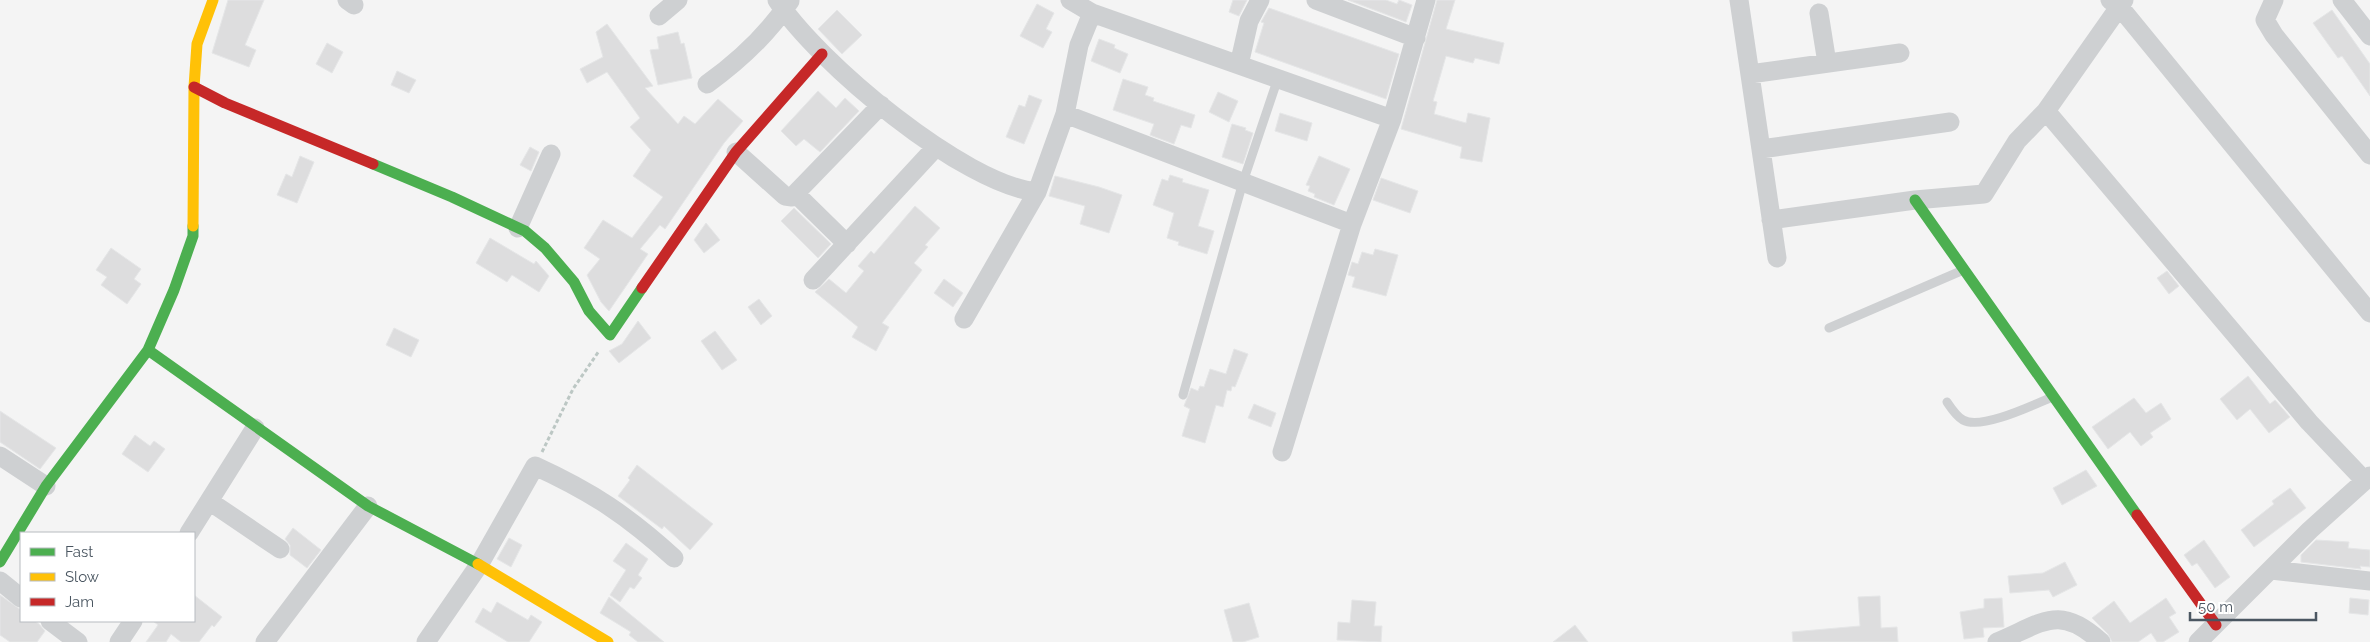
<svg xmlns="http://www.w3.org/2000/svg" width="2370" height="642" font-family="Raleway,sans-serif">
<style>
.building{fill:#ddddde;stroke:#e5e6e7}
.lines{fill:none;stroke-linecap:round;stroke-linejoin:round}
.path{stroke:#bcc7c4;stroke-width:3;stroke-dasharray:4 2.5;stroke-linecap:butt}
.lane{stroke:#ced0d2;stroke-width:9}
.street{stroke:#ced0d2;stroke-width:19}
.fast{stroke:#4caf50;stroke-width:11}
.slow{stroke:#ffc107;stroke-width:11}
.jam{stroke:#c62828;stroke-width:11}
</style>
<rect width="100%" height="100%" fill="#f4f4f4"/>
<path class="building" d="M228,0H264L245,45L256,50L249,67L212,53Z
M1233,0H1247L1239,16L1229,12Z
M1348,0H1386L1397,4L1399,0L1412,5L1406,22Z
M1437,0H1455L1446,29L1504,43L1499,64L1475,58L1473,63L1446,56L1433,101L1437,102L1434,114L1466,123L1468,113L1490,118L1482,162L1460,158L1462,147L1401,129Z
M1037,4L1054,13L1046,29L1052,32L1043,48L1020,36Z
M1269,8L1399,54L1386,99L1255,52L1264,23L1261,22Z
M837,10L862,35L842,54L818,29Z
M2332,10L2370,64V96L2342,56L2338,58L2313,23Z
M607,24L653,86L645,88L678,124L684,116L695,124L718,99L743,121L724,143L665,229L660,225L640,249L648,254L609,311L601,302L587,275L600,259L584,248L603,220L632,238L663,197L633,176L651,150L630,127L640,118L607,72L587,83L580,69L603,57L596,32Z
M678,32L681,44L684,43L692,78L658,85L650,50L659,49L657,37Z
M1099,39L1115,45L1114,48L1128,54L1120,73L1091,61Z
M327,43L343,52L332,73L316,64Z
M397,71L416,80L409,93L391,85Z
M1123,79L1148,87L1145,95L1154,98L1153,101L1195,115L1191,128L1181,125L1174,144L1150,135L1154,124L1113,110Z
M818,91L836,108L845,98L859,111L820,152L804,139L796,146L781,131Z
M1218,92L1238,101L1229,122L1209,112Z
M1029,95L1042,100L1024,144L1006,137L1019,105L1025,107Z
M1280,113L1312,123L1307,141L1275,131Z
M1232,124L1246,128L1245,130L1253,133L1243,164L1222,157Z
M530,147L539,152L531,171L520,165Z
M300,156L314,162L297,203L277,195L286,174L292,177Z
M1319,156L1350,169L1334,205L1314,197L1315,194L1308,191L1310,186L1306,185Z
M1170,175L1183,179L1182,182L1209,190L1198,226L1214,231L1207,254L1178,245L1179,242L1167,238L1174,213L1153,205L1162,179L1168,181Z
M1055,176L1099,187L1122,195L1109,233L1080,224L1085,206L1049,196Z
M1381,178L1418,191L1410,213L1373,200Z
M915,206L940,228L925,245L928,247L914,263L922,270L882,323L889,327L876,351L852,337L858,327L815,292L829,279L846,293L864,271L858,266L871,251L874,254Z
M794,208L831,244L818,258L781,221Z
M706,223L720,240L704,253L694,240Z
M490,238L534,264L536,261L549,276L539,292L512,275L507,282L476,263Z
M111,248L141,269L134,279L141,284L127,304L101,285L107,277L96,270Z
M1375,249L1398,255L1386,296L1352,287L1355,277L1348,275L1352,262L1358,264L1362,252L1373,255Z
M2167,271L2179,286L2169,294L2157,278Z
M944,279L963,293L953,307L934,293Z
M759,299L772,316L761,325L748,307Z
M638,321L651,338L619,363L609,351L622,344Z
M394,328L419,340L411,357L386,345Z
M715,331L737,360L722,370L701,341Z
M1234,349L1248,354L1235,387L1232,386L1231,391L1227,390L1223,407L1216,405L1205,443L1182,436L1190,409L1184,406L1191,388L1198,391L1200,386L1204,387L1210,369L1226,374Z
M2248,376L2270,404L2275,400L2290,417L2269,433L2250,409L2237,420L2220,399Z
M2134,398L2146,413L2161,403L2171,419L2150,433L2153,437L2141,446L2130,432L2108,449L2092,427Z
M1254,404L1276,413L1271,427L1248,418Z
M0,411L56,448L40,469L0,442Z
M135,435L150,446L154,441L165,449L148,472L122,454Z
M637,465L713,524L690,550L664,526L662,529L618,496L630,480L628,478Z
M2086,470L2097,486L2062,505L2053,488Z
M2290,488L2306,508L2254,547L2241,530L2274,504L2272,501Z
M293,528L321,550L307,568L290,555V545L285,539Z
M509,538L522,545L511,567L497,559Z
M2204,540L2230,577L2215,588L2197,563L2192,566L2184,555Z
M2316,540L2349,542L2348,548L2370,550V567L2360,566L2361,569L2301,562V555Z
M626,543L648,559L638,575L642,578L634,589L630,587L620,602L610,595L626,570L613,561Z
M2065,562L2077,585L2053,597L2049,590L2010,593L2008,576L2043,573Z
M0,595L21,610V621H35L39,624L45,631L37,642H10L0,635Z
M194,595L222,617L214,627L212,625L199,642H181L171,634L166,642H146L158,625L153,621H194Z
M1880,596L1881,628L1897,627L1898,642H1793L1792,632L1860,626L1858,597Z
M609,597L664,642H638L629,635L631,632L600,613Z
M2002,598L2004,627L1983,628L1984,637L1964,639L1960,612L1984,608V599Z
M2166,598L2176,613L2169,617L2179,632L2163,642H2157L2151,633L2138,642H2112L2108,634L2092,618L2114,601L2130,623Z
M2350,598L2369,600L2368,615L2349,613Z
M1352,600L1376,602L1374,626H1382L1381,642L1337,640L1338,622L1350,623Z
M497,602L528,620L531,615L542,622L529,642H508L475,622L483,608L491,613Z
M1249,603L1259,637L1243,642H1233L1224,610Z
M1575,625L1588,642H1553Z"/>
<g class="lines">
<path class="path" d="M542,452L573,389L599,351"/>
<path class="lane" d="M1829,328L1961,271
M1183,395L1243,182L1278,78
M1947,402C1951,408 1956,416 1963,420C1981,430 2031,406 2050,398"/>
<path class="street" d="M347,0L354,5
M777,0C817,62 964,185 1037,192
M1070,0L1092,13L1392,119
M1316,0L1416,38
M1739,0L1777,258
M2110,0L2119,6L2370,313
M2274,0L2265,20L2274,35L2370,155
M2342,0L2370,36
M1819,13L1827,63
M659,16L678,0
M1239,65L1249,21L1260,0
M1750,74L1900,53
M707,84C739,61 768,34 790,1
M2046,111L2309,422L2365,481
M1065,114L1352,224
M1761,149L1950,122
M736,152L785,196L792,197L881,105
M796,194L847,244
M1771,220L1915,200L1984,194L2017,141L2046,111L2124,0
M518,228L551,154
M813,280L936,147
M964,319L1037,192L1065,114L1079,45L1092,13
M1282,452L1352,224L1392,119L1426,0
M0,456L46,486
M209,501L280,549
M189,533L255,428
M2271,570L2370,581
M0,581L21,598
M50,621L78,642
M119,642L133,621
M265,642L368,506
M426,642L479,565L535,466C592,492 628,516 674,558
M1997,642C2043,623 2059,603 2101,642
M2198,642L2310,530L2370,476"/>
<path class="fast" d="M373,164L452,197L525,231L545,248L574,282L589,311L610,335L642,288
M1915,200L2137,515
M148,350L368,506L478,564
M0,562L46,486L148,350L174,290L193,236V226"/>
<path class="slow" d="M193,226L194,87L197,44L213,0
M478,564L608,642"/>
<path class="jam" d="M194,87L225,103L373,164
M642,288L736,152L822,54
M2137,515L2216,625"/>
</g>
<rect x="20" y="532" width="175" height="90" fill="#ffffff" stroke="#b7bbc0"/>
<rect x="30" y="548" width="25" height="8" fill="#4caf50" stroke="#b7bbc0"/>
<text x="65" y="557" font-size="15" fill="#4a5661">Fast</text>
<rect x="30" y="573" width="25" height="8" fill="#ffc107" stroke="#b7bbc0"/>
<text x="65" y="582" font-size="15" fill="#4a5661">Slow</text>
<rect x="30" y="598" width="25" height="8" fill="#c62828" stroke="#b7bbc0"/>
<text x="65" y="607" font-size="15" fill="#4a5661">Jam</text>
<path d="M2190 612v8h126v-8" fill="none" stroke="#4a5661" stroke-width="2.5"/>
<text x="2198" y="612" font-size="15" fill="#4a5661" stroke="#ffffff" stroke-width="4" paint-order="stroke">50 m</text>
</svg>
